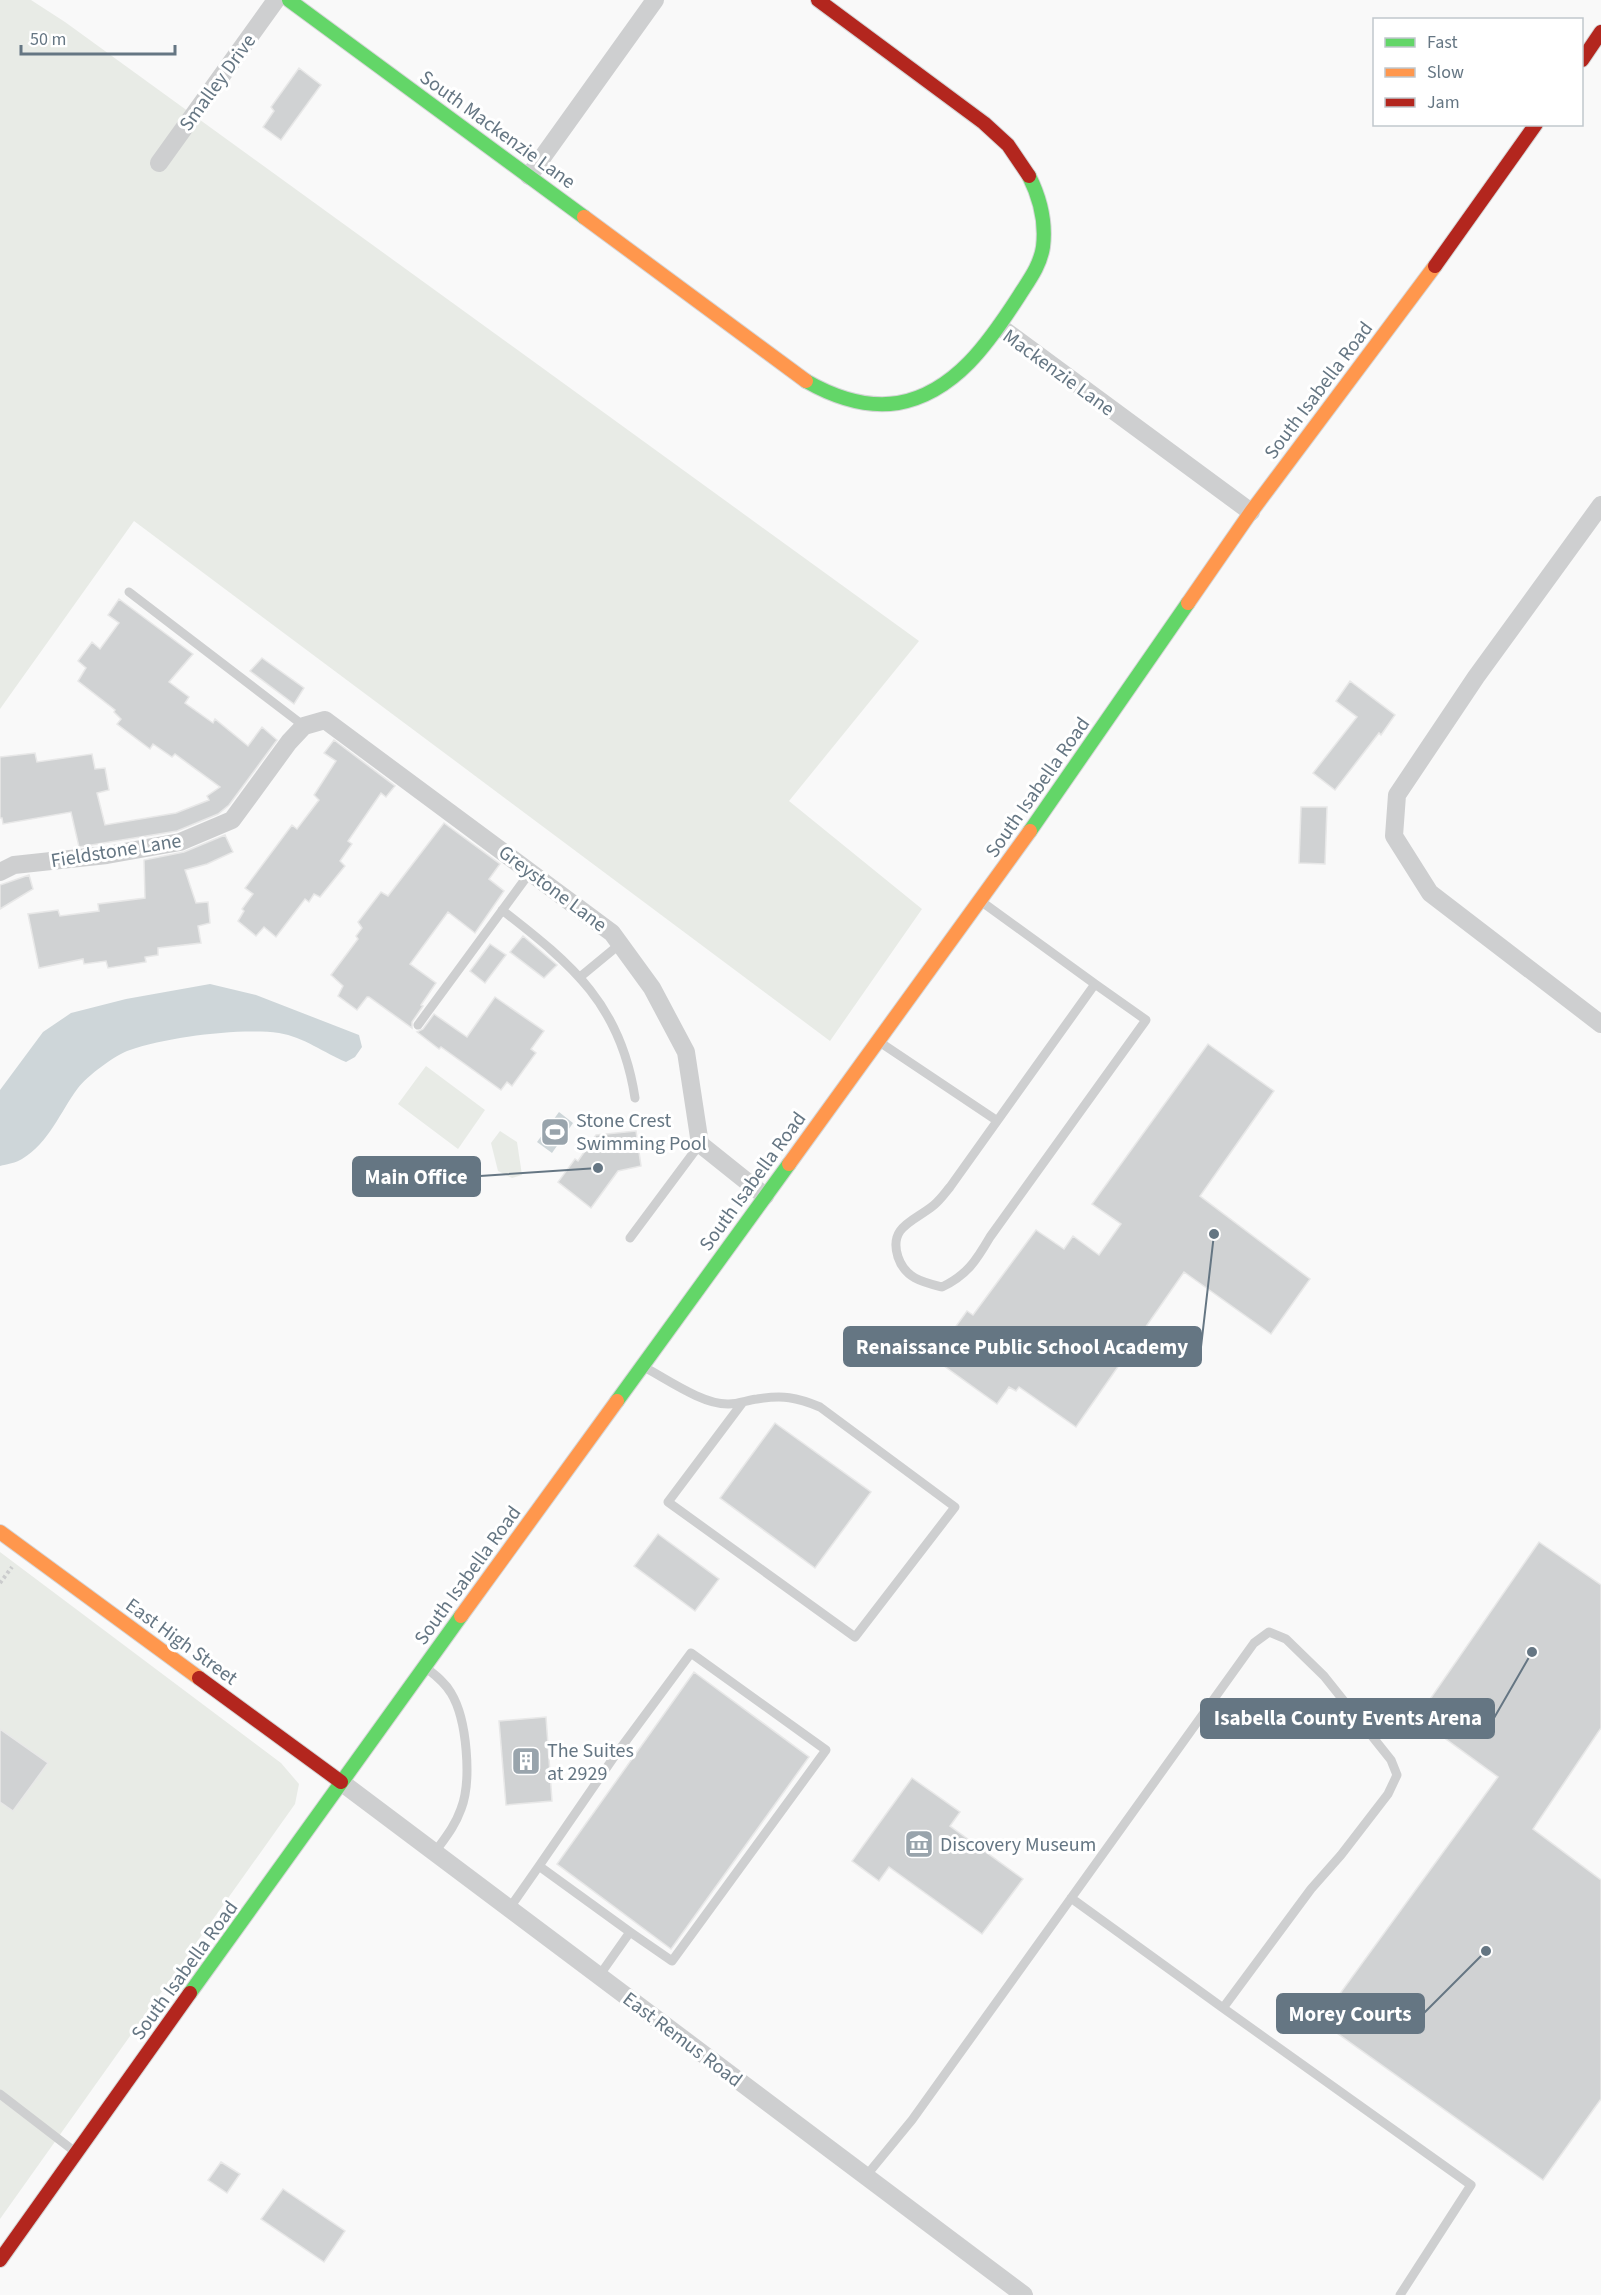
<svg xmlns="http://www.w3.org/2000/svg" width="1601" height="2295" font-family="'Source Sans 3',sans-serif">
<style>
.green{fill:#e8ebe6}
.water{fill:#ced6d9}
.building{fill:#d0d2d3;stroke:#e8e8e8;stroke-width:1.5}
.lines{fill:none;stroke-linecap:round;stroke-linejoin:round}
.fast-casing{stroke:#d5d6d7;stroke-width:16}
.slow-casing{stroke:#d5d6d7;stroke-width:16}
.jam-casing{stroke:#d5d6d7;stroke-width:16}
.path{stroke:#cbcccd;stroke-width:4;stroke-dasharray:3 3;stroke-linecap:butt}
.lane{stroke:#cecfd0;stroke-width:9}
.street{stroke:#cecfd0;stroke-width:18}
.fast{stroke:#63d668;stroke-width:14}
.slow{stroke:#ff974d;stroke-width:14}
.jam{stroke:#b3261e;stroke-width:14}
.labels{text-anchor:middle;stroke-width:6;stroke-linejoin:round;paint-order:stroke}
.street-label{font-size:20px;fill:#657683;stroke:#fff}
.poi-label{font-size:20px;fill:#657683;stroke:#fff;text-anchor:start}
.leader{fill:none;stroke:#657683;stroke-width:2}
.callout-dot{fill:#657683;stroke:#fff;stroke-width:2}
.callout{fill:#657683;stroke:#657683;stroke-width:2}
.callout-label{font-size:21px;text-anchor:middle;font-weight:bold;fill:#fff}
</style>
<rect width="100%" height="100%" fill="#f9f9f9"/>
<path class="green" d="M0,0H31L65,22L919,641L789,801L922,909L830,1041L134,521L0,709Z
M426,1066L485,1110L458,1149L398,1104Z
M500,1131L517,1142L522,1175L512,1178L498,1171L491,1143Z
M0,1552L281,1763L299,1784L295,1804L0,2219Z"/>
<path class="water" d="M210,984L256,995L359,1035L362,1047L355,1057L346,1062C324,1053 304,1037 279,1033C238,1028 169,1037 130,1050C115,1055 87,1076 78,1088C60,1112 49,1143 22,1159C16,1163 7,1164 0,1166V1090L43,1032L71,1013L126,999Z
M559,1112L573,1123L552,1153L537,1142Z"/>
<path class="building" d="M299,68L321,85L281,140L263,127L274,111L271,107Z
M119,599L193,654L169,682L189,697L185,703L213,723L215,719L248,746L262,727L277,740L229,805L218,814L177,831L79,847L71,812L3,824L2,818H0V757L35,753L37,762L92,754L95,769L105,768L109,790L97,793L105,825L176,813L209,800L207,796L220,787L175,754L172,757L153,744L150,749L117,724L121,719L114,712L115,710L78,681L86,668L78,661L92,642L100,649L119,623L108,615Z
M262,658L304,688L294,704L250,671Z
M1350,681L1395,715L1381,735L1379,733L1335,790L1313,773L1357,717L1336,701Z
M334,740L395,786L386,797L381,793L348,841L352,844L340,861L345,866L320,897L314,894L309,902L305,899L276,937L264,927L256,936L238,921L244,911L242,909L253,894L245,888L292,825L297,829L319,800L314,795L336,761L324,753Z
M1301,807H1327L1325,864L1299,863Z
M444,823L500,864L489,879L504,891L475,933L448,912L410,964L436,983L421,1005L423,1006L412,1022V1028L369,997H367L357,1010L338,996L343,986L331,975L358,939L356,936L362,928L358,922L381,892L388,896Z
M225,835L233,852L207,864L185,870L196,903L208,902L210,923L198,926L201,943L158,948V955L145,957L146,962L108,968L106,961L84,964L83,959L39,968L28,914L58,910L60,916L99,911L98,904L145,898L144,860L184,852Z
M29,875L33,889L0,909V885Z
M523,936L557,965L544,978L510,952Z
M490,944L506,955L485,983L470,971Z
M495,997L544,1031L531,1049L536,1053L512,1086L507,1082L501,1090L441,1047L439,1049L417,1032L423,1029L434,1014L467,1037Z
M1208,1044L1274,1091L1200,1196L1310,1279L1271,1334L1184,1272L1076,1427L1019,1387L1016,1391L1009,1387L997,1404L933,1358L967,1311L973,1315L1036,1230L1064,1249L1073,1236L1099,1255L1121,1224L1092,1204Z
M636,1131L641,1166L618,1171L591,1208L558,1182L575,1159L578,1161L596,1135Z
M775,1423L871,1492L815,1568L720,1498Z
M658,1534L719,1579L695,1611L634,1566Z
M1539,1542L1601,1585V1728L1533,1829L1601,1880V2099L1543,2180L1320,2021L1498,1777L1417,1718Z
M694,1672L809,1757L671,1949L557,1864Z
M546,1717L552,1801L506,1805L499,1721Z
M0,1729L48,1763L13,1811L0,1802Z
M912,1778L960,1812L950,1826L1023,1879L982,1934L889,1867L879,1881L852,1861Z
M221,2162L240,2174L227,2193L208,2180Z
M283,2189L345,2231L324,2262L261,2219Z"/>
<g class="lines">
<g class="fast-casing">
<path id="fast" d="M289,0L584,217
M806,381C834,397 866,408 898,403C955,393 990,341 1019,296C1029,280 1040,266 1043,247C1046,223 1040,198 1029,176
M1030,831L1188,603
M617,1401L789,1164
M190,1993L461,1616"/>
</g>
<g class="slow-casing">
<path id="slow" d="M584,217L806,381
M1188,603L1251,512L1435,266
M789,1164L1030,831
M0,1532L199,1678
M461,1616L617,1401"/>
</g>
<g class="jam-casing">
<path id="jam" d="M818,0L984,123L1008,145L1029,176
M1582,60L1601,32
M1435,266L1536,124
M199,1678L341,1782
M0,2260L190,1993"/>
</g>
<path class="path" d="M0,1583L12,1567"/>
<path class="lane" d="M129,592L304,726
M982,902L1095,984L950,1187C945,1193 940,1200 934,1205C915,1221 888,1226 898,1257C905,1278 922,1282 942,1287C967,1275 976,1261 990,1237L1146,1020L1095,984
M502,910C573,965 621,1005 635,1098
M580,977L620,944
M418,1025L531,871
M878,1041L996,1120
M630,1238L700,1144
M644,1367C667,1379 703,1405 729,1404C738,1404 748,1400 757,1399C783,1395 796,1397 820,1407L955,1507L855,1637L668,1502L743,1402
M425,1667C434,1674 445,1682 451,1693C467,1719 472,1781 461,1809C455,1826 445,1838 435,1852
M539,1866L614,1757L691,1653L826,1750L672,1961L630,1932
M1071,1898L1223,2008
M509,1909L539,1866L630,1932L599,1976
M0,2094L74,2151
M866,2176L912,2120L1254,1643L1269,1632L1286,1639L1324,1676L1391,1760L1397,1775L1388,1794L1341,1855L1311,1889L1223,2008L1471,2185L1400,2295"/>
<path class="street" d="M159,163L276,0
M529,176L655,0
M1000,327L1251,512
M1601,505L1476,677L1397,795L1394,836L1430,893L1601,1024
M0,872L14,865L107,855L180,842L232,820L289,742L304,726L325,720L612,933L652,988L686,1052L700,1144L765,1196
M341,1782L1024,2295"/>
<use href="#fast" class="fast"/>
<use href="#slow" class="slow"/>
<use href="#jam" class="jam"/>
</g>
<defs>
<g id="stadium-square" transform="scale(1.5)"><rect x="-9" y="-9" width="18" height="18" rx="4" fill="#99a4ac" stroke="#fff"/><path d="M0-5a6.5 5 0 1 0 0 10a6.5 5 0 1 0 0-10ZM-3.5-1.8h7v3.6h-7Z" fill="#fff"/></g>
<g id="building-square" transform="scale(1.5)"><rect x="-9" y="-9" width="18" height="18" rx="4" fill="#99a4ac" stroke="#fff"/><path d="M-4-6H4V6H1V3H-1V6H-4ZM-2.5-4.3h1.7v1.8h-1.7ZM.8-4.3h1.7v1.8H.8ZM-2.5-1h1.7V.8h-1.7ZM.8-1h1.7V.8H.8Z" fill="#fff"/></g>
<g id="museum-square" transform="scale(1.5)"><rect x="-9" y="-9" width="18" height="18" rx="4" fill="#99a4ac" stroke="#fff"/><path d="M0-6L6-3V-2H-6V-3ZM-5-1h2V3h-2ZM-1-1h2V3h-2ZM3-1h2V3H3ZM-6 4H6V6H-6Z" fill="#fff"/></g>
</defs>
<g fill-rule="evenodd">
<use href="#stadium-square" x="555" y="1132"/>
<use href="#building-square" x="526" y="1761"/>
<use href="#museum-square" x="919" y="1844"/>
</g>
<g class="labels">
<g class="street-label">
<text transform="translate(217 82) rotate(-54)" y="7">Smalley Drive</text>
<text transform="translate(498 129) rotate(36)" y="7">South Mackenzie Lane</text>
<text transform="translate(1059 372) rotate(36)" y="7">Mackenzie Lane</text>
<text transform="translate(1318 390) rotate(-53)" y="7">South Isabella Road</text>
<text transform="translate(1037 787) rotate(-55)" y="7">South Isabella Road</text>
<text transform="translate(116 850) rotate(-9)" y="7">Fieldstone Lane</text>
<text transform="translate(553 888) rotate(37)" y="7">Greystone Lane</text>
<text transform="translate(752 1181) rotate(-54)" y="7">South Isabella Road</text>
<text transform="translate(467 1575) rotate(-54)" y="7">South Isabella Road</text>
<text transform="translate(182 1641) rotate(36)" y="7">East High Street</text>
<text transform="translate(184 1970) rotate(-54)" y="7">South Isabella Road</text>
<text transform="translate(683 2039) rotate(37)" y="7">East Remus Road</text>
</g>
<g class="poi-label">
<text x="576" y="1127">Stone Crest<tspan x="576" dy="23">Swimming Pool</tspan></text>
<text x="547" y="1757">The Suites<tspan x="547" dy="23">at 2929</tspan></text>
<text x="940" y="1851">Discovery Museum</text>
</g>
</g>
<path class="leader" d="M598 1168L480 1176M1214 1234L1201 1347M1532 1652L1494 1718M1486 1951L1424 2013"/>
<g class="callout-dot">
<circle cx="598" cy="1168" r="6"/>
<circle cx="1214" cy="1234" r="6"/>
<circle cx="1532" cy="1652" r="6"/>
<circle cx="1486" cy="1951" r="6"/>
</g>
<g class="callout">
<rect x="353" y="1157" width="127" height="39" rx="6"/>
<rect x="844" y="1327" width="357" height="39" rx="6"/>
<rect x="1201" y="1699" width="293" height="39" rx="6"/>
<rect x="1277" y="1994" width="147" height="39" rx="6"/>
</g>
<g class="callout-label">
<text x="416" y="1184">Main Office</text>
<text x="1022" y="1354">Renaissance Public School Academy</text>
<text x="1348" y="1725">Isabella County Events Arena</text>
<text x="1350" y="2021">Morey Courts</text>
</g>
<rect x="1373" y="18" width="210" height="108" fill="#ffffff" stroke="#c1c8cd" stroke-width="1.5"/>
<rect x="1385" y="38" width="30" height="9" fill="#63d668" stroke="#c1c8cd" stroke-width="1.5"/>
<text x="1427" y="48" font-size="18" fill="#657683">Fast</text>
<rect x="1385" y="68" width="30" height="9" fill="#ff974d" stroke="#c1c8cd" stroke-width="1.5"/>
<text x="1427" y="78" font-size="18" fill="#657683">Slow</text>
<rect x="1385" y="98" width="30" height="9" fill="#b3261e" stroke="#c1c8cd" stroke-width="1.5"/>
<text x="1427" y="108" font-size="18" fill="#657683">Jam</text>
<path d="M21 45v9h154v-9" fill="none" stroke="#657683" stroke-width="3"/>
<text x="30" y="45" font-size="18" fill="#657683" stroke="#ffffff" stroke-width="4.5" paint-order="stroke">50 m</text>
</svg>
